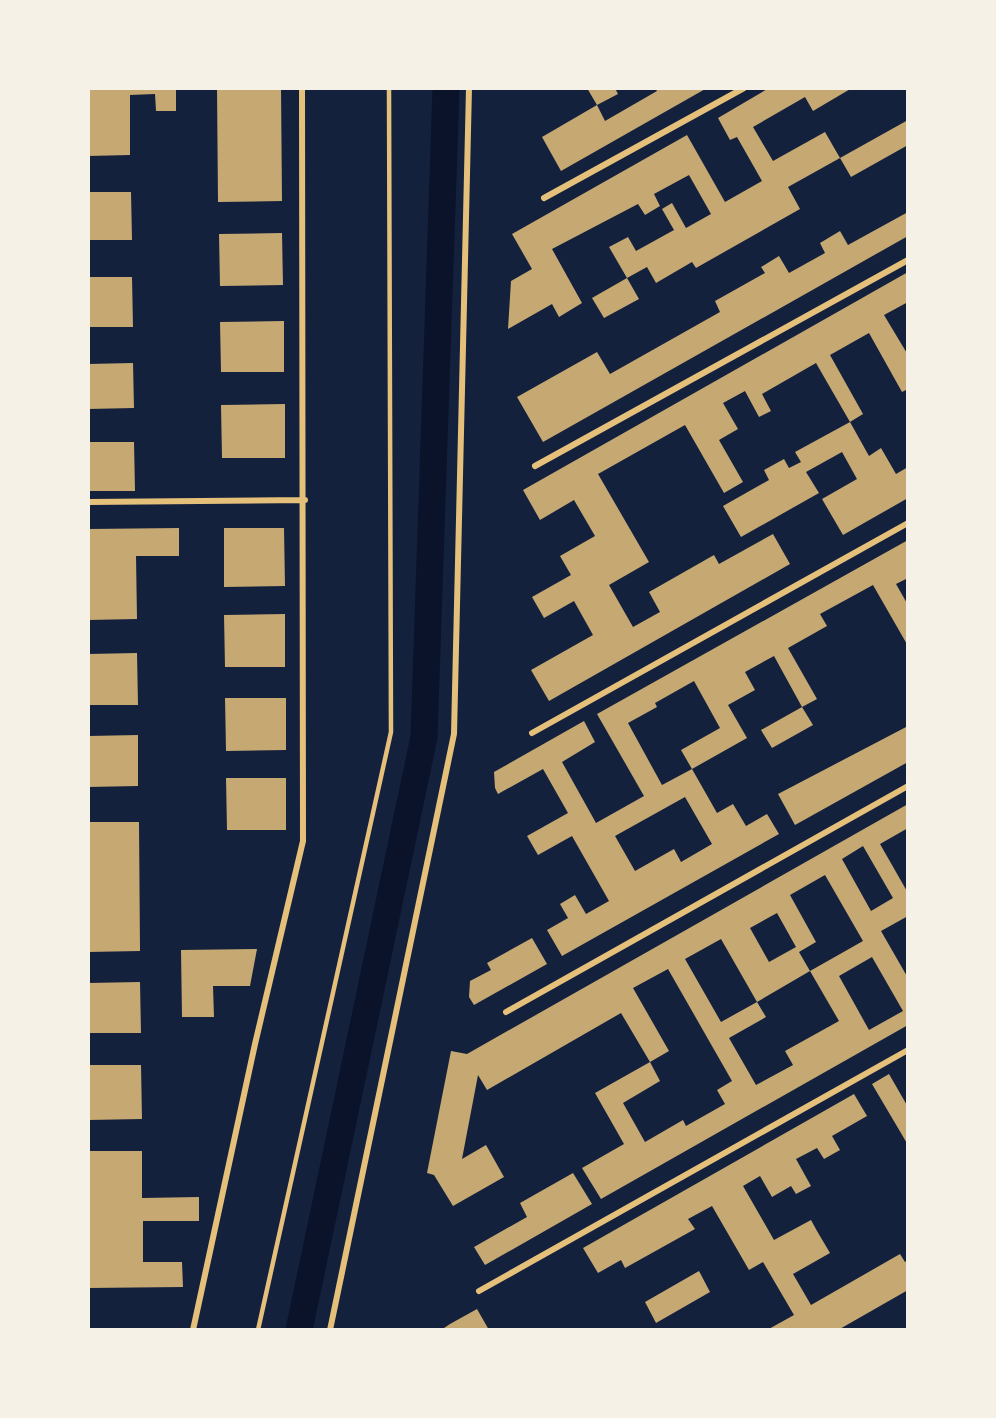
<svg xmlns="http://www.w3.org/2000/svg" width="996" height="1418" font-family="Jost,sans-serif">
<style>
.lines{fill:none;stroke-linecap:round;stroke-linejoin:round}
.canal{stroke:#0b132b;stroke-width:27}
.building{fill:#c6a872;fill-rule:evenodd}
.service{stroke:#e5c07b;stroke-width:4.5}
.minor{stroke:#e5c07b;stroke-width:6}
</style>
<rect width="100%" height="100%" fill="#14213d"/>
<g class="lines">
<path class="canal" d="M299,1330L424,737L446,88"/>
</g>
<path class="building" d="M88,88H176V111H156L155,94L130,95V155L88,156Z
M217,88H281L282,201L218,202Z
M587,88H615L618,94L597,105Z
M655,88H707L561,171L542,137L597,105L605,121L657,91Z
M769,88H852L813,111L805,97L753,127L773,161L825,132L840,158L788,187L800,209L696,268L692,262L656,283L647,267L627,278L609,247L628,237L636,251L674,230L662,209L672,203L686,228L711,214L689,175L654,194L660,206L645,215L638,204L552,249L582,303L559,317L552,304L508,329L511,281L532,269L512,234L687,135L725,202L762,181L737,137L730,140L718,118Z
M908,120V145L851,177L840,158Z
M88,192H131L132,240H88Z
M908,212V236L543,442L517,397L597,352L610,374L720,312L715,301L765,273L761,267L779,256L789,273L825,253L820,243L840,231L848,245Z
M282,233L283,285L220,286L219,234Z
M908,272V302L884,315L908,355V389L902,392L869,333L830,355L863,414L850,422L816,363L762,394L771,411L759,417L745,391L723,403L738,429L719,440L743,482L724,493L685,425L598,474L649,562L609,585L633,627L660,612L649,592L714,555L719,564L773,534L790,564L549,701L531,670L593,635L574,601L544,618L532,597L571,575L560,556L595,536L574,500L540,520L523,490Z
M88,277H132L133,327H88Z
M627,278L639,299L604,318L592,298Z
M284,321V372H221L220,322Z
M133,363L134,408L88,409V364Z
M285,404V458H222L221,405Z
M850,422L869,456L881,448L896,474L908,467V498L843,535L822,499L857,479L842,452L806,472L819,493L741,537L723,506L769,480L764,470L784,459L789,468L801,462L795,452Z
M88,442H134L135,491H88Z
M179,528V556H136L137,619L88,620V529Z
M224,528H284L285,586L224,587Z
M908,540V578L896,584L908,605V646L873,585L820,614L827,626L788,648L817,699L802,707L774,656L745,672L755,690L728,705L747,738L692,769L681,750L720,728L694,681L655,703L657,707L628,723L662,785L692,769L717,813L733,804L746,826L767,814L779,834L562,956L547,930L568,918L560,904L575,895L586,914L609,901L572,836L538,855L527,836L568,813L543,769L498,794L495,788L494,772L584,721L595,742L562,762L596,823L644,796L597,714ZM685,797L712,844L681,862L674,849L635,871L615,836Z
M285,614V667H225L224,615Z
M137,653L138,705H88V654Z
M225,698H286V750L226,751Z
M802,707L813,725L772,748L761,730Z
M908,726V762L795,825L778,794Z
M138,735V786L88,787V736Z
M226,778H286V830H227Z
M908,804V828L880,844L908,893V916L881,931L908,978V1025L601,1199L582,1168L624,1144L595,1093L650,1062L660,1081L623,1103L645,1142L683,1120L686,1126L725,1104L717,1090L732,1081L668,969L633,988L669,1051L650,1062L621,1013L487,1090L478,1075L462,1159L486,1145L504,1177L453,1206L434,1175L427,1173L451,1051L467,1054ZM863,846L893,898L871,911L842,859ZM825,875L863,941L810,971L839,1021L785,1051L793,1065L756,1085L729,1038L766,1017L757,1002L721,1022L685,959L721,939L757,1002L810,971L799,952L816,942L790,895ZM777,913L796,947L769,962L750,928ZM872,957L903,1011L869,1030L839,976Z
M88,822H139L140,951L88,952Z
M532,938L547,964L474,1005L469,997L470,981L491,970L487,963Z
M257,949L250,986H213L214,1017H182L181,950Z
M140,982L141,1033H88V983Z
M88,1065H141L142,1119L88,1120Z
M889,1074L908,1107V1145L872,1084Z
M854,1094L867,1116L832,1136L840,1150L824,1159L817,1148L796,1159L811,1186L796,1194L791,1186L772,1197L760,1176L743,1186L774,1240L811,1220L817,1231L830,1253L793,1274L811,1305L900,1254L905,1262L908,1260V1290L838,1330H767L794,1315L763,1262L749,1270L712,1206L688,1219L695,1229L625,1268L621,1260L598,1273L583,1248Z
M88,1151H142V1198L199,1197V1221H143V1262H182L183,1287L88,1288Z
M573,1173L592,1204L485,1265L474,1247L527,1217L520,1203Z
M699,1271L710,1292L656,1323L645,1302Z
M477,1309L489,1330H441L450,1324Z"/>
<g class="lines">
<path class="service" d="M258,1330L391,732L389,88"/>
<path class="minor" d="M544,198L744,88
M535,466L908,260
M88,502L305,500
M532,733L908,523
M506,1012L908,786
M479,1291L908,1050
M193,1330L255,1044L303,841L302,88
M330,1330L454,734L469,88"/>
</g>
<rect width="996" height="1418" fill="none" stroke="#f6f1e7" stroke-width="180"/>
</svg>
